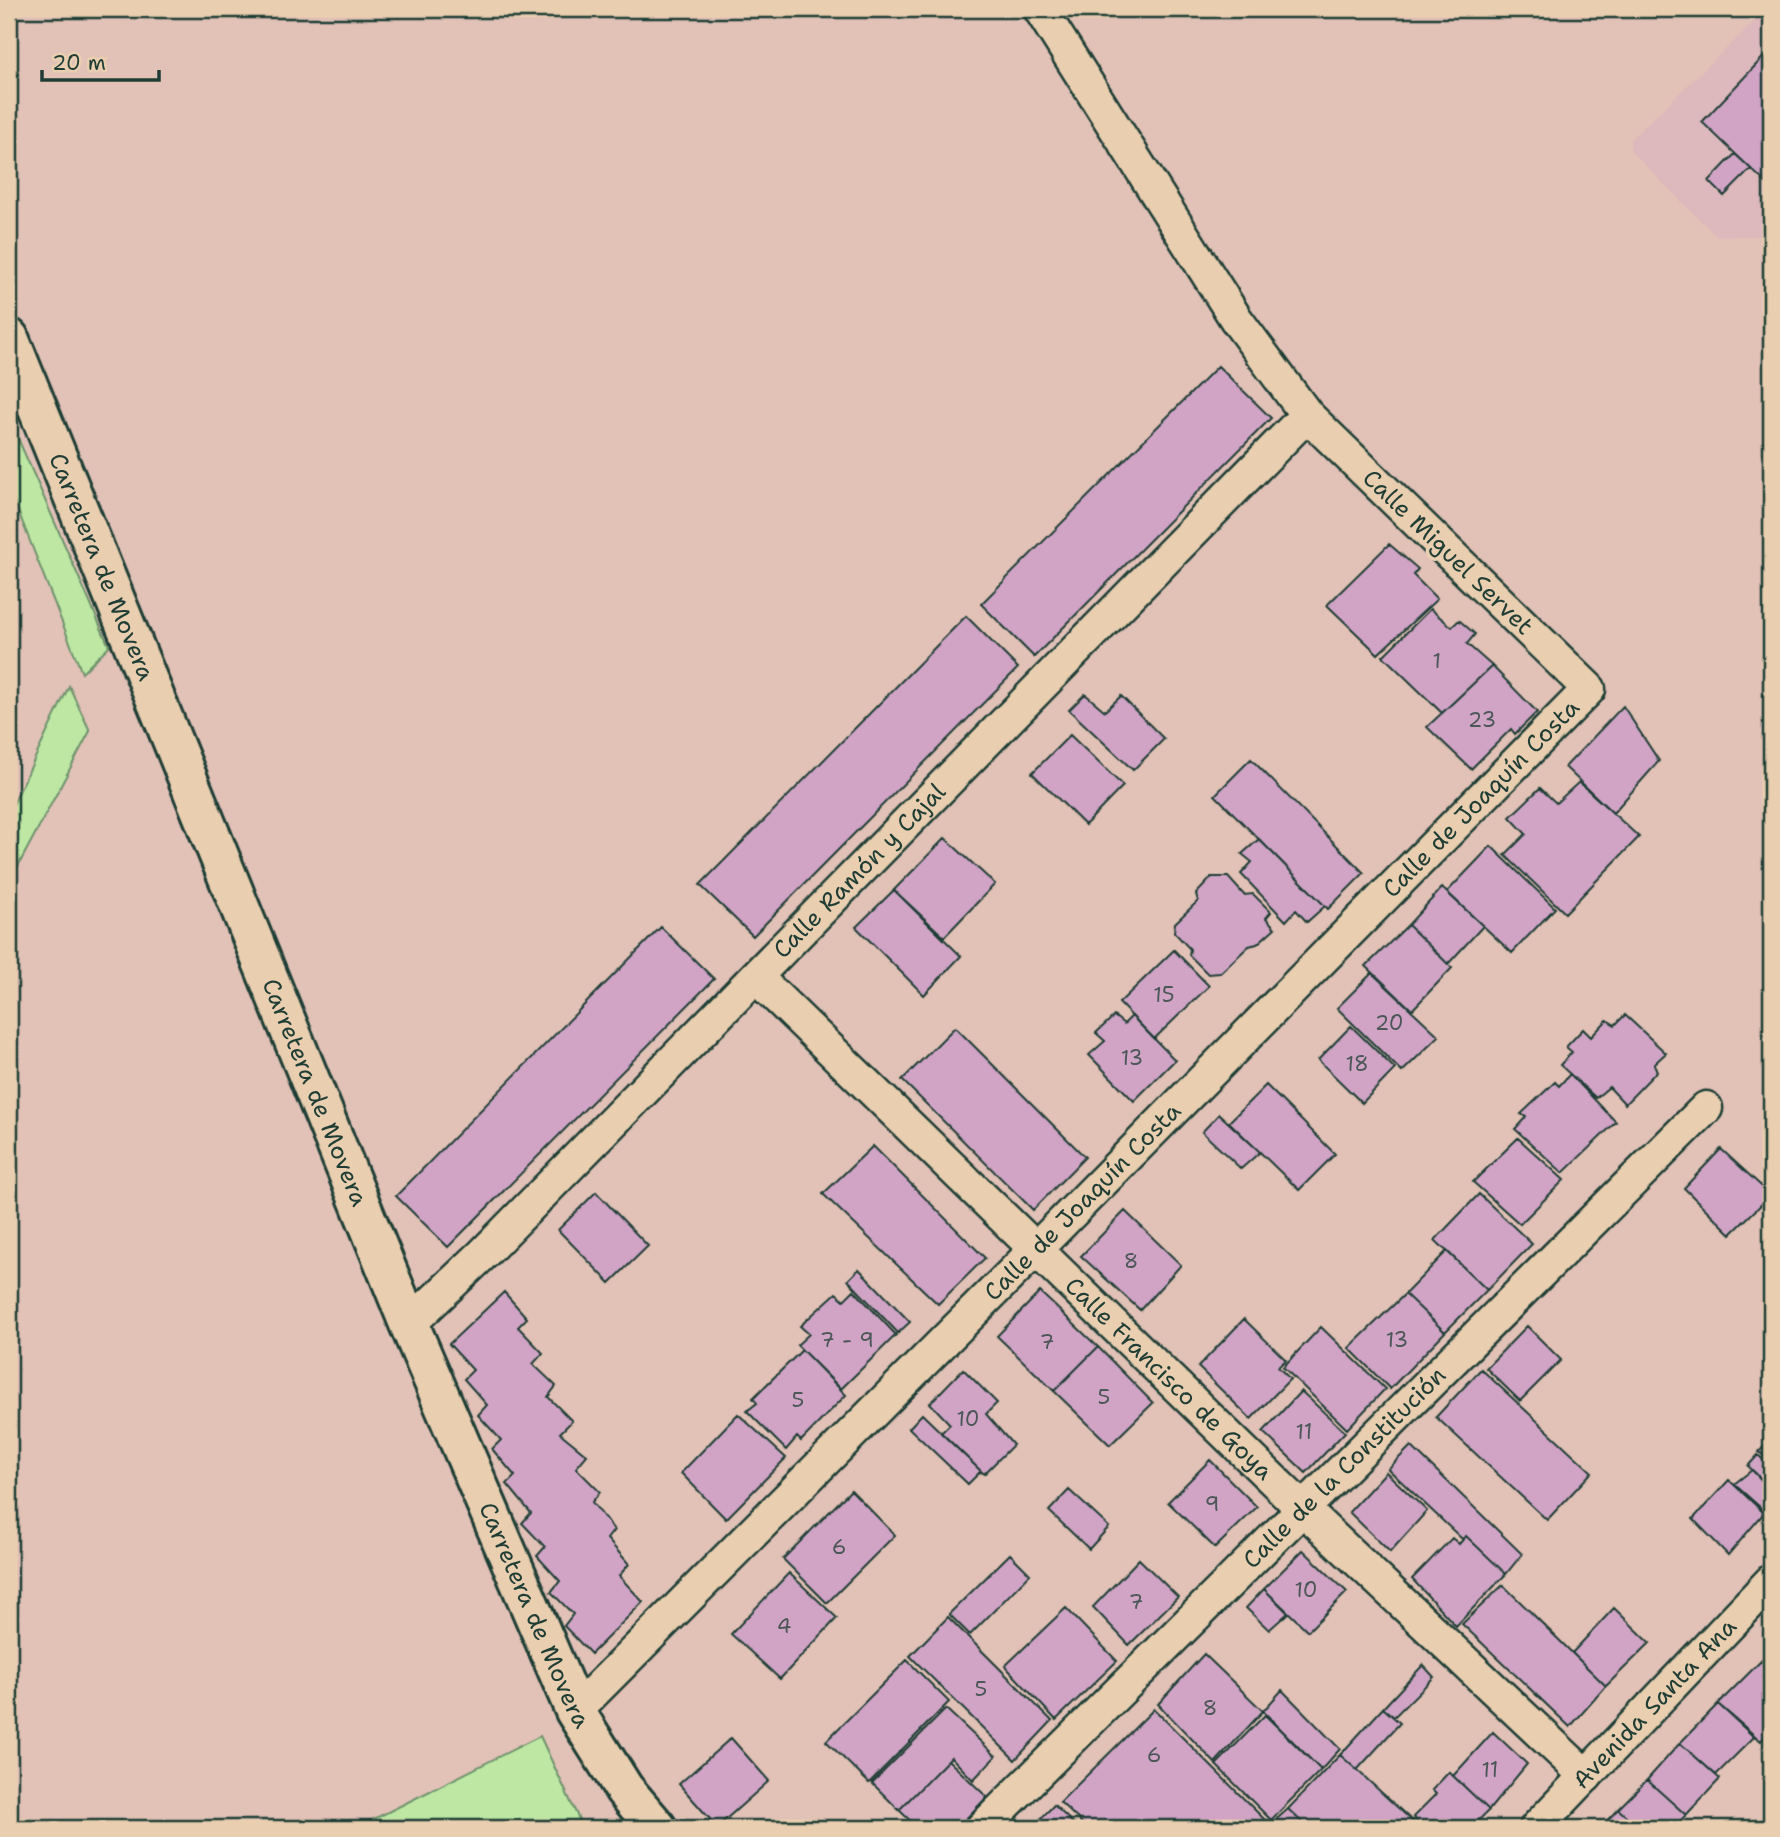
<svg xmlns="http://www.w3.org/2000/svg" width="1780" height="1837" font-family="'Shantell Sans',sans-serif">
<style>
.built{fill:#ddb8bc}
.green{fill:#bde7a3;stroke:#6e926c;stroke-width:2}
.building{fill:#d1a4c6;stroke:#1f3d34;stroke-width:2}
.lines{fill:none;stroke-linecap:round;stroke-linejoin:round}
.minor-casing{stroke:#1f3d34;stroke-width:37}
.secondary-casing{stroke:#1f3d34;stroke-width:44}
.minor{stroke:#e9ceb0;stroke-width:32}
.secondary{stroke:#e9ceb0;stroke-width:38}
.labels{text-anchor:middle;stroke-width:7;stroke-linejoin:round;paint-order:stroke}
.number-label{font-size:21px;fill:#4c5758}
.street-label{font-size:24px;fill:#1f3d34;stroke:#e9ceb0}
</style>
<rect width="100%" height="100%" fill="#e2c1b7"/>
<filter id="ink" filterUnits="userSpaceOnUse"><feTurbulence type="fractalNoise" baseFrequency=".0143" numOctaves="2"/><feDisplacementMap in="SourceGraphic" scale="14" xChannelSelector="R" yChannelSelector="G"/><feConvolveMatrix kernelMatrix="1 2 1 2 8 2 1 2 1" color-interpolation-filters="sRGB"/></filter>
<g filter="url(#ink)">
<path class="built" d="M1768,9H1771V236H1716L1631,151L1630,140Z"/>
<path class="green" d="M9,418L109,646L82,673L9,488Z
M69,686L90,731L9,883V813Z
M540,1736L583,1828H356Z"/>
<path class="building" d="M1771,49V188L1702,122Z
M1735,154L1751,169L1724,196L1709,181Z
M1218,366L1271,418L1034,657L981,604Z
M1389,544L1418,569L1413,575L1437,599L1378,654L1327,605Z
M1430,609L1452,627L1459,620L1475,634L1467,644L1492,666L1442,713L1383,656Z
M966,616L1018,668L753,936L700,885Z
M1492,666L1537,712L1515,734L1511,729L1471,769L1427,727Z
M1085,694L1105,711L1121,696L1164,739L1133,770L1069,710Z
M1623,706L1659,761L1613,813L1565,767Z
M1070,735L1123,786L1085,825L1032,773Z
M1251,759L1364,873L1328,909L1215,795Z
M1579,782L1639,837L1565,913L1505,855L1526,834L1510,817L1540,788L1556,803Z
M945,838L995,884L944,937L894,890Z
M1259,839L1325,906L1307,922L1296,910L1286,921L1241,874L1252,862L1242,854Z
M1491,846L1555,908L1512,953L1447,892Z
M1212,877H1228L1244,895L1253,894L1271,912L1266,918L1275,928L1257,944L1249,946L1220,973L1208,974L1189,955L1190,949L1174,932L1175,923L1198,901L1196,894Z
M1442,888L1483,926L1448,964L1408,925Z
M894,890L961,956L924,995L856,927Z
M1408,925L1452,968L1412,1010L1366,966Z
M661,927L714,979L448,1247L396,1196Z
M1174,950L1209,986L1154,1039L1119,1003Z
M1372,973L1439,1036L1402,1072L1337,1008Z
M1625,1015L1666,1053L1654,1064L1657,1071L1625,1104L1609,1087L1596,1098L1560,1065L1572,1052L1566,1047L1583,1029L1591,1037L1607,1020L1615,1025Z
M1114,1016L1124,1024L1132,1016L1175,1060L1134,1101L1089,1055L1105,1041L1096,1033Z
M1351,1026L1395,1069L1362,1103L1318,1060Z
M955,1027L1085,1157L1033,1210L902,1080Z
M1570,1074L1616,1122L1563,1173L1515,1129L1526,1117L1521,1114L1555,1082L1559,1086Z
M1266,1085L1335,1154L1299,1190L1229,1122Z
M1219,1114L1260,1152L1241,1169L1202,1132Z
M1518,1138L1564,1180L1520,1224L1473,1182Z
M873,1146L985,1258L938,1304L823,1194Z
M1721,1149L1771,1195L1731,1234L1684,1188Z
M596,1192L648,1246L610,1283L558,1230Z
M1479,1194L1532,1244L1487,1290L1435,1240Z
M1125,1211L1181,1265L1140,1310L1081,1256Z
M1447,1251L1487,1290L1445,1332L1405,1294Z
M859,1269L910,1322L898,1333L848,1280Z
M854,1290L896,1335L841,1389L797,1345L809,1334L800,1326L836,1293L844,1300Z
M504,1292L527,1318L518,1327L543,1353L533,1364L556,1386L548,1397L572,1421L560,1433L587,1455L576,1468L600,1492L592,1502L614,1530L607,1539L629,1564L619,1576L643,1602L591,1654L564,1626L573,1614L551,1592L560,1581L537,1556L545,1547L522,1523L531,1513L507,1484L515,1476L492,1449L501,1440L478,1415L487,1405L464,1379L473,1370L449,1344Z
M1040,1292L1098,1347L1054,1391L997,1336Z
M1405,1294L1445,1332L1390,1389L1349,1348Z
M1244,1319L1286,1360L1278,1367L1290,1379L1251,1419L1198,1367Z
M1527,1326L1561,1360L1520,1401L1486,1368Z
M1321,1327L1385,1389L1347,1429L1283,1367Z
M1098,1347L1153,1403L1110,1445L1054,1391Z
M802,1350L846,1395L801,1441L797,1437L786,1450L747,1411L757,1403L753,1398Z
M963,1369L997,1403L986,1414L1013,1445L984,1474L941,1433L950,1424L930,1403Z
M1481,1369L1592,1472L1547,1520L1436,1417Z
M1301,1391L1345,1432L1306,1473L1263,1432Z
M738,1414L786,1458L726,1519L681,1473Z
M922,1414L981,1471L968,1484L909,1428Z
M1771,1439V1462L1759,1452Z
M1411,1446L1522,1554L1506,1574L1466,1536L1462,1539L1388,1469Z
M1758,1455L1771,1467V1488L1748,1466Z
M1210,1460L1257,1507L1215,1548L1168,1502Z
M1752,1470L1771,1490L1770,1516L1734,1484Z
M1386,1472L1427,1511L1390,1552L1349,1512Z
M1729,1480L1764,1513L1728,1555L1693,1519Z
M851,1490L895,1535L827,1603L783,1559Z
M1069,1490L1109,1527L1089,1549L1049,1511Z
M1466,1536L1506,1574L1456,1626L1412,1579L1452,1538L1459,1544Z
M1303,1550L1347,1592L1308,1631L1264,1589Z
M1010,1554L1030,1574L970,1635L949,1614Z
M1139,1559L1178,1597L1129,1645L1093,1607Z
M789,1573L837,1618L780,1679L731,1634Z
M1503,1585L1606,1686L1570,1727L1462,1624Z
M1264,1589L1288,1613L1269,1630L1246,1608Z
M1066,1608L1117,1661L1056,1720L1005,1666Z
M1614,1608L1650,1643L1606,1686L1572,1653Z
M948,1617L1052,1721L1015,1760L910,1656Z
M1771,1650V1671L1761,1661Z
M1204,1654L1263,1711L1215,1763L1158,1704Z
M907,1660L949,1702L869,1783L826,1741Z
M1761,1661L1771,1671V1730L1761,1741L1718,1704Z
M1423,1665L1434,1677L1394,1717L1383,1708Z
M1282,1690L1340,1749L1321,1770L1263,1711Z
M1718,1704L1754,1737L1716,1775L1680,1743Z
M1383,1708L1400,1723L1357,1770L1340,1755Z
M946,1709L996,1756L973,1780L951,1757L899,1810L872,1783Z
M1154,1709L1270,1825L1267,1828H1087L1060,1802Z
M1265,1715L1321,1770L1271,1820L1216,1765Z
M1493,1732L1527,1764L1489,1810L1453,1776Z
M731,1738L769,1781L717,1827L679,1784Z
M1680,1743L1720,1779L1686,1815L1647,1780Z
M1340,1755L1357,1770L1420,1828H1308L1288,1809Z
M948,1760L987,1797L957,1828H918L899,1810Z
M1449,1772L1489,1810L1471,1828H1423L1413,1817L1436,1794L1432,1790Z
M1647,1780L1686,1815L1673,1828H1640L1618,1809Z
M1054,1805L1078,1828H1032Z
M1288,1809L1308,1828H1267L1270,1825Z
M1618,1809L1640,1828H1600Z"/>
<g class="lines">
<g class="minor-casing">
<g id="minor">
<path id="s1" d="M756,977L1304,1510L1586,1776"/>
<path id="s2" d="M409,1324L482,1255L1307,415"/>
<path id="s3" d="M575,1711L1035,1250L1589,689L1307,415L1236,319L1040,9"/>
<path id="s4" d="M982,1828L1706,1108"/>
<path id="s5" d="M1536,1828L1771,1581"/>
</g>
</g>
<g class="secondary-casing">
<g id="secondary">
<path id="s6" d="M9,338L409,1324L575,1711L624,1789L657,1828"/>
</g>
</g>
<use href="#minor" class="minor"/>
<use href="#secondary" class="secondary"/>
</g>
</g>
<g class="labels">
<g class="number-label">
<text x="1437" y="668">1</text>
<text x="1482" y="727">23</text>
<text x="1164" y="1002">15</text>
<text x="1389" y="1030">20</text>
<text x="1132" y="1065">13</text>
<text x="1357" y="1071">18</text>
<text x="1131" y="1268">8</text>
<text x="847" y="1347">7 - 9</text>
<text x="1397" y="1347">13</text>
<text x="1047" y="1349">7</text>
<text x="1104" y="1404">5</text>
<text x="798" y="1407">5</text>
<text x="968" y="1426">10</text>
<text x="1304" y="1439">11</text>
<text x="1212" y="1511">9</text>
<text x="839" y="1554">6</text>
<text x="1306" y="1597">10</text>
<text x="1136" y="1609">7</text>
<text x="784" y="1633">4</text>
<text x="981" y="1696">5</text>
<text x="1210" y="1715">8</text>
<text x="1154" y="1762">6</text>
<text x="1490" y="1777">11</text>
</g>
<g class="street-label">
<text transform="translate(1448 552) rotate(44)" y="8">Calle Miguel Servet</text>
<text dy="8" stroke="none"><textPath href="#s6" startOffset="247">Carretera de Movera</textPath></text>
<text dy="8" stroke="none"><textPath href="#s3" startOffset="1286">Calle de Joaquín Costa</textPath></text>
<text dy="8" stroke="none"><textPath href="#s2" startOffset="639">Calle Ramón y Cajal</textPath></text>
<text dy="8" stroke="none"><textPath href="#s6" startOffset="814">Carretera de Movera</textPath></text>
<text dy="8" stroke="none"><textPath href="#s3" startOffset="719">Calle de Joaquín Costa</textPath></text>
<text dy="8" stroke="none"><textPath href="#s1" startOffset="576">Calle Francisco de Goya</textPath></text>
<text dy="8" stroke="none"><textPath href="#s4" startOffset="511">Calle de la Constitución</textPath></text>
<text dy="8" stroke="none"><textPath href="#s6" startOffset="1381">Carretera de Movera</textPath></text>
<text dy="8" stroke="none"><textPath href="#s5" startOffset="172">Avenida Santa Ana</textPath></text>
</g>
</g>
<rect width="1780" height="1837" fill="none" stroke="#e9ceb0" stroke-width="35"/>
<rect x="18" y="18" width="1745" height="1802" fill="none" stroke="#1f3d34" stroke-width="2.5" filter="url(#ink)"/>
<path d="M42 70v10h117v-10" fill="none" stroke="#1f3d34" stroke-width="3.5"/>
<text x="52" y="70" font-size="21" fill="#1f3d34" stroke="#e9ceb0" stroke-width="5" paint-order="stroke">20 m</text>
</svg>
